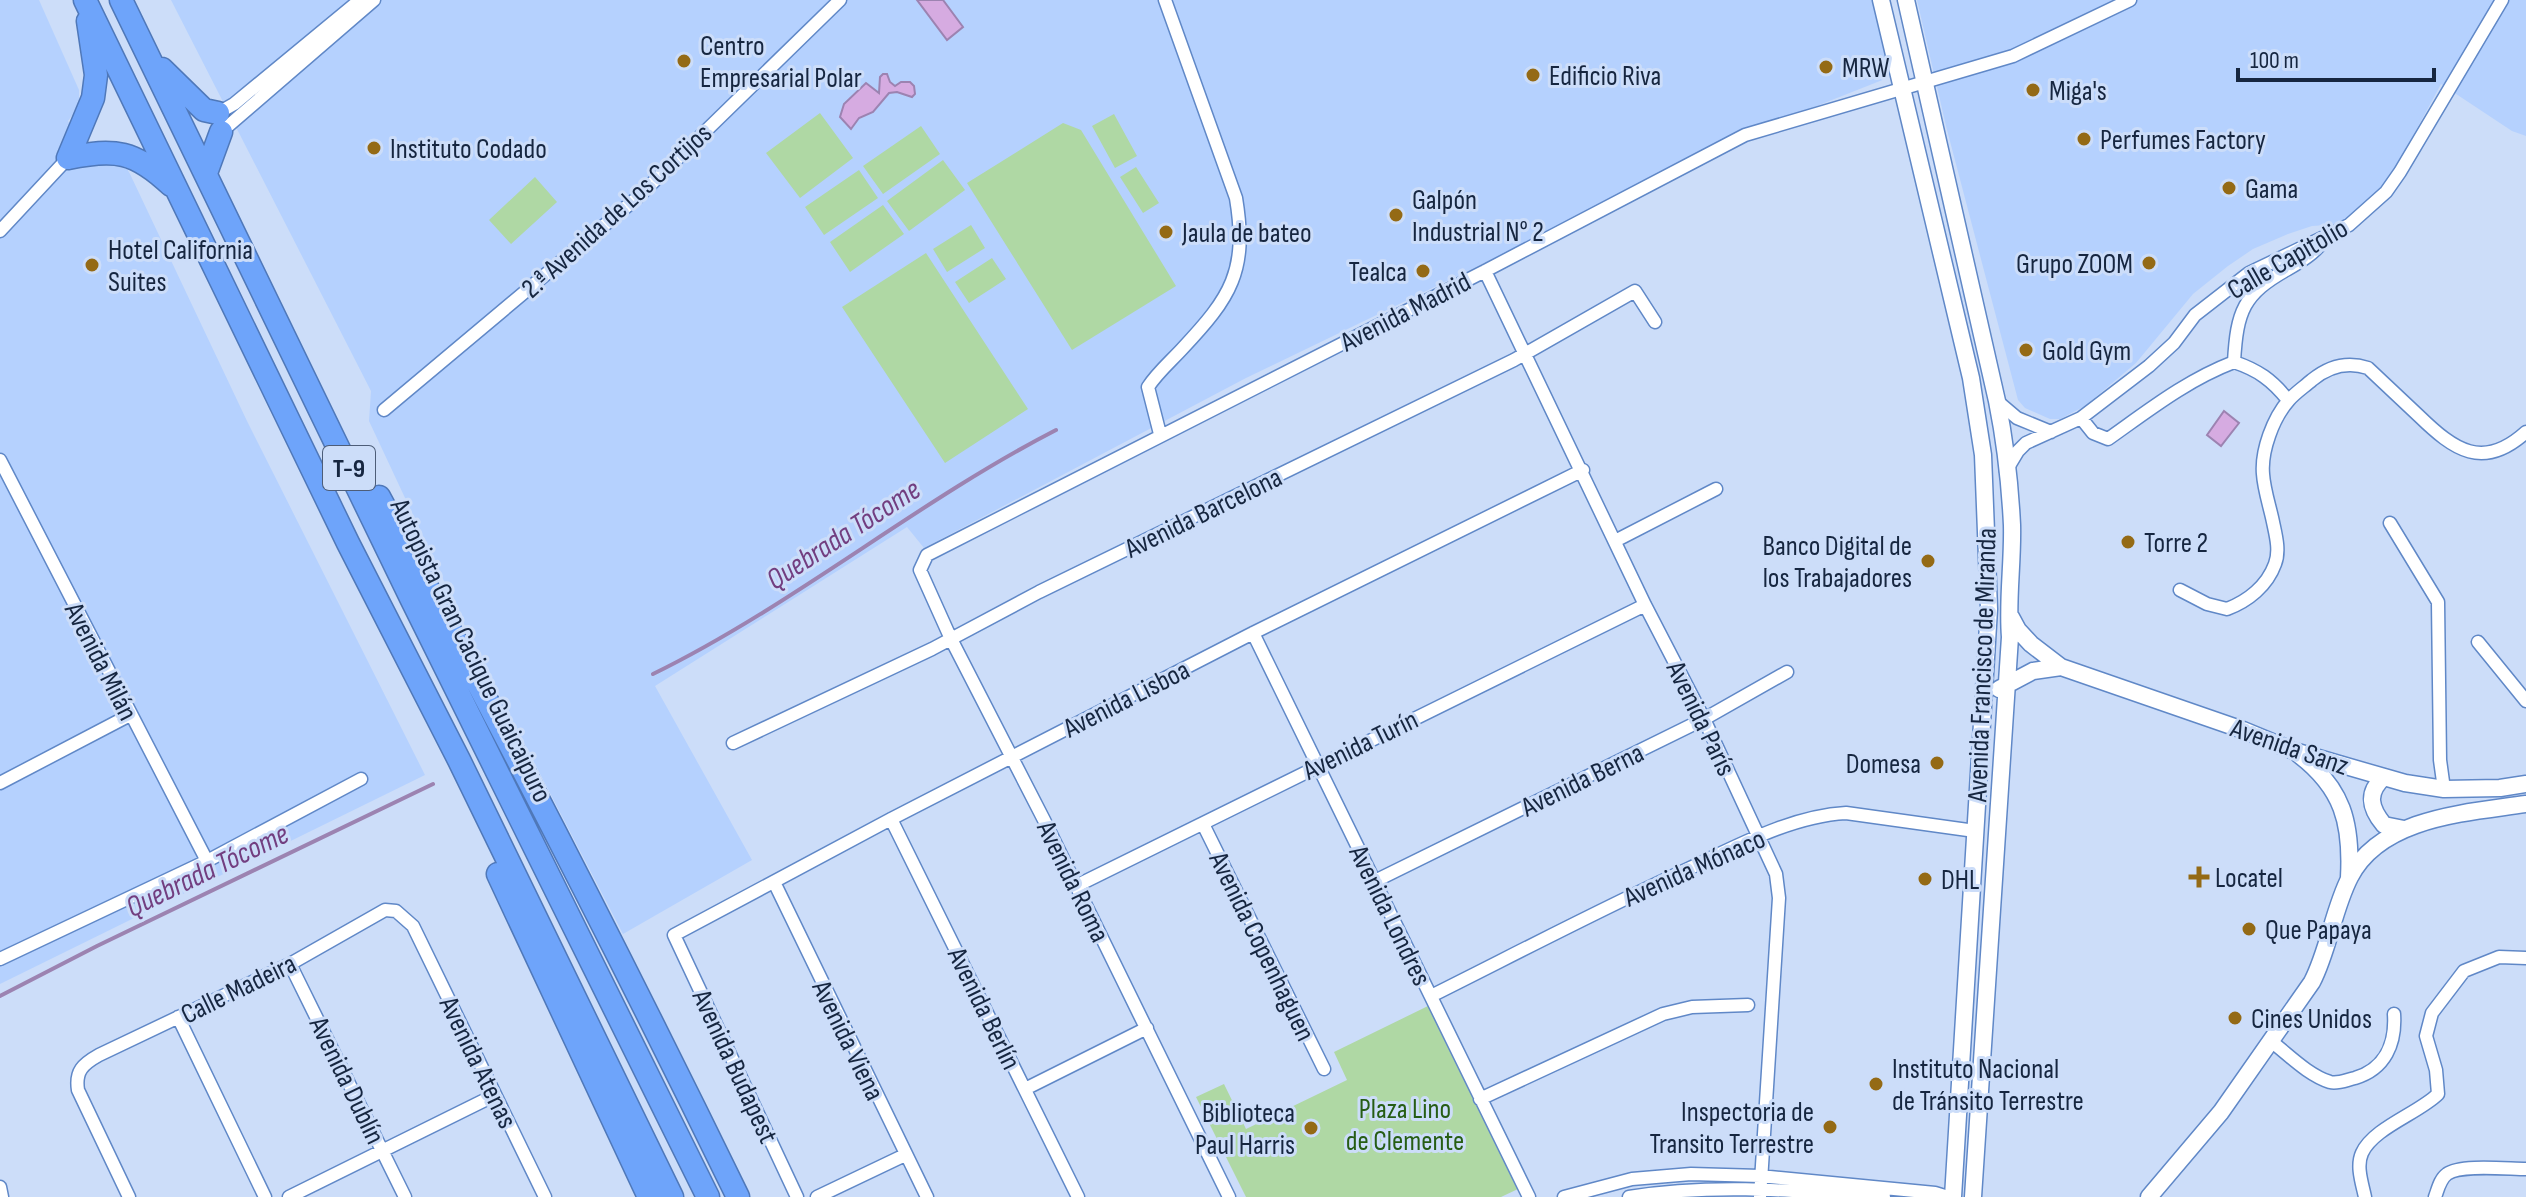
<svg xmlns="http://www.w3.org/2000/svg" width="2526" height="1197" font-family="'Sofia Sans Condensed',sans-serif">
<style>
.built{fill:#b5d1fe}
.green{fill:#afd8a4}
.water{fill:#d6abe1;stroke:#9c83b1;stroke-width:2}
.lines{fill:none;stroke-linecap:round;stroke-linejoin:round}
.stream{stroke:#9c83b1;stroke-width:4}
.street-casing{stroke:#6088c7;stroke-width:15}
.secondary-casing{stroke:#6088c7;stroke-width:19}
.highway-casing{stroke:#4f78b9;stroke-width:25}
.street{stroke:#fff;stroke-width:12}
.secondary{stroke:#fff;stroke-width:16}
.highway{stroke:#6ea4fa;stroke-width:22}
.poi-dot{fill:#946a15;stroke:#ccddf9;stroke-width:3}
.labels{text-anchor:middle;stroke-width:6;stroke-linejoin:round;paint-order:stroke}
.shield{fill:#ccddf9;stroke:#4d5d78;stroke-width:2}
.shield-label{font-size:26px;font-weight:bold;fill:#162640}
.poi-label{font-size:28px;fill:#162640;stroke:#ccddf9;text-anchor:start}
.street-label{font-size:28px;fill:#162640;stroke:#ccddf9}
.park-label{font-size:28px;fill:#265d14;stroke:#ccddf9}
.water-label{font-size:30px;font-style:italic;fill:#723e80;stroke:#ccddf9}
</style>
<rect width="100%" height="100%" fill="#ccddf9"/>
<path class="built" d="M0,0H39L79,90V106L68,121L87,161L104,158L126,167L130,174L247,421L425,775L0,984Z
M171,0H1873L1889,71L1885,79L1776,122L1246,378L924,548L907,527L655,686L752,860L623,934L480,658L369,421L371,391Z
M1917,0H2526V136L2512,131L2441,84L2394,171L2379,192L2343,224L2312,226L2288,234L2253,249L2228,266L2193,294L2136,363L2085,406L2060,419H2050L2025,408L2018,400L1946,126Z"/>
<path class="green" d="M820,113L853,158L800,198L766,153Z
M1114,114L1137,156L1115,168L1092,126Z
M1063,123L1081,130L1176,286L1072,350L967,183Z
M921,126L940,154L883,194L863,166Z
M943,160L965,190L909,231L887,201Z
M1136,167L1159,203L1143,213L1120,177Z
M859,170L878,198L824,235L805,207Z
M535,177L557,202L511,244L489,220Z
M883,205L904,234L850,272L830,242Z
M971,225L985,248L947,272L933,249Z
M926,253L1028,409L945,463L842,307Z
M992,258L1006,279L969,303L955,282Z
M1428,1006L1518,1189L1501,1197H1246L1196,1097L1224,1084L1246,1129L1347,1080L1334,1052Z"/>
<path class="water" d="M917,0H943L963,27L947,40Z
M883,74H887L890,82L895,86L901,82H910L914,86L915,94L912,97L897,92L889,93L873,112L859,118L851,129L840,117L844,104L866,83L879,93L880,77Z
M2224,411L2239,423L2221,446L2207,435Z"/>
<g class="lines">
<path class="stream" d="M653,674C794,605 916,502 1056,430
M0,996L97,946L433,784"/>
<g class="street-casing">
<path id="street" d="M218,113L234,104L360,0
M221,132L374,0
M0,231L68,158
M1485,271L1645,605L1704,719L1776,874L1779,898L1760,1197
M2234,362C2258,370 2272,380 2288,400
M1997,401L2017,418L2051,432
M384,410L638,197L840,0
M2081,418L2093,433L2108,439C2149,410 2187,380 2234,362C2237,311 2243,294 2288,269C2302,261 2313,254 2323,242
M1160,434L1148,387C1157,373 1171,361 1182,349C1231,297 1248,271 1236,198L1165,0
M0,460L207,861
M2006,471L2018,451L2026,443L2081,418L2149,366L2174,343L2195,315L2249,273L2349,225L2386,192L2400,172L2502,0
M2390,523L2438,602L2440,760L2444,789
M1615,541L1716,489
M2180,590L2207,604L2227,609C2248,601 2267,586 2275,564C2280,551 2276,536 2273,522C2270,507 2264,490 2263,474C2261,451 2273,418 2289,400C2295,393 2304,387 2312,380C2329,366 2347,361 2368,368C2385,384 2402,400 2419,416C2454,450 2483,471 2526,432
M1253,633L1529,1197
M2478,642L2526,701
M733,743L932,649L1039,592L1514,360L1635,291L1655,322
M0,783L130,715
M891,819L1078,1197
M1203,824L1324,1069
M1375,881L1704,719L1787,672
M774,882L927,1197
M1076,886L1645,605
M0,959L207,861L361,779
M290,964L405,1197
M1431,996C1517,953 1603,908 1690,868C1739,845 1792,816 1846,813L1975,831
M178,1017L265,1197
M2272,1042C2289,1055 2308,1075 2330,1082C2338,1084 2346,1080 2355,1078C2385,1069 2396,1044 2394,1014
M1025,1089L1147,1028
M1480,1099L1663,1014L1692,1007L1748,1005
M0,1187L2,1197
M129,1197L78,1090C75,1071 83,1064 99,1055L290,964L385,910L396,911L413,926L545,1197
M289,1197L495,1095
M797,1197L674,935L891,819L1253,633L1583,470
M817,1197L905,1155
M1229,1197L1044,820L951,639L920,570L927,555L1485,271L1745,135L2013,56L2130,0
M1564,1197L1632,1179L1691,1174L1760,1176L1935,1193L1948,1197
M1629,1197C1713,1183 1799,1191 1884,1197
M2365,1197C2362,1183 2356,1166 2362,1153C2373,1128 2419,1113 2438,1094L2436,1070L2426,1036L2432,1013L2464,971L2499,957L2526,958
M2435,1197C2438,1189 2440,1179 2447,1174C2460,1164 2508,1169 2526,1169"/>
</g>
<g class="secondary-casing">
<path id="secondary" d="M1881,0L1971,378L1983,455L1989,609L1953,1197
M1906,0L1997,401C2005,441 2010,484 2012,525C2013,563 2007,599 2010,637L1973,1197
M2011,617L2018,630L2031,644L2061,667L2243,730L2294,751L2405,783L2444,789L2500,788L2526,784
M1999,689L2033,671L2061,667
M2298,754C2343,788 2352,823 2349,878
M2384,777C2366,793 2370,808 2384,825L2404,829
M2149,1197L2221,1112L2312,982C2329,949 2333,910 2350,877C2381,817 2466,813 2526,804"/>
</g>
<g class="highway-casing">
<path id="highway" d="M85,0L348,543L459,760L672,1197
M121,0L411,598L708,1197
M162,69L204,110L218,113
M68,158L93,98L96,75L88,21
M68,158C115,148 135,151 171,185
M206,173L221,132
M379,497C503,728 623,961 738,1197
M498,874L649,1197"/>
</g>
<use href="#street" class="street"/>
<use href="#secondary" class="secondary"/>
<use href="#highway" class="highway"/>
</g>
<g class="poi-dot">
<circle cx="684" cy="61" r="8"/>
<circle cx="1826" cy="67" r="8"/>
<circle cx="1533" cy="75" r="8"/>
<circle cx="2033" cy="90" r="8"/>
<circle cx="2084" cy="139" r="8"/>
<circle cx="374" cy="148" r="8"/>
<circle cx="2229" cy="188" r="8"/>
<circle cx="1396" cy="215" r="8"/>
<circle cx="1166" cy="232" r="8"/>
<circle cx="2149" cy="263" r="8"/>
<circle cx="92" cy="265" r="8"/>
<circle cx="1423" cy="271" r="8"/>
<circle cx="2026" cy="350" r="8"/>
<circle cx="2128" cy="542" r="8"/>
<circle cx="1928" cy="561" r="8"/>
<circle cx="1937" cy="763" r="8"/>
<path d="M2195 865h8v8h8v8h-8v8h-8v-8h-8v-8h8z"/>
<circle cx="1925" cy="879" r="8"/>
<circle cx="2249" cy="929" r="8"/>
<circle cx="2235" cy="1018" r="8"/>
<circle cx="1876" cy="1084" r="8"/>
<circle cx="1830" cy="1127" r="8"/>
<circle cx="1311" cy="1128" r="8"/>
</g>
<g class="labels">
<rect class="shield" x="323" y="446" width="52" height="44" rx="6"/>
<g class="shield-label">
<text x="349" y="477">T-9</text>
</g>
<g class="poi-label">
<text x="700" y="55">Centro<tspan x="700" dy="32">Empresarial Polar</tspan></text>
<text x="1842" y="77">MRW</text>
<text x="1549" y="85">Edificio Riva</text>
<text x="2049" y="100">Miga's</text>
<text x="2100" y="149">Perfumes Factory</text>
<text x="390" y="158">Instituto Codado</text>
<text x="2245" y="198">Gama</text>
<text x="1412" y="209">Galpón<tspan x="1412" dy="32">Industrial N° 2</tspan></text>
<text x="1182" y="242">Jaula de bateo</text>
<text x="108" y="259">Hotel California<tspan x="108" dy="32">Suites</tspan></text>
<text x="2133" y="273" text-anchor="end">Grupo ZOOM</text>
<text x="1407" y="281" text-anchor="end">Tealca</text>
<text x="2042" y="360">Gold Gym</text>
<text x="2144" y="552">Torre 2</text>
<text x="1912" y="555" text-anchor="end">Banco Digital de<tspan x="1912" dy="32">los Trabajadores</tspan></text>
<text x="1921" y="773" text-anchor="end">Domesa</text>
<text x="2215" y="887">Locatel</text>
<text x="1941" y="889">DHL</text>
<text x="2265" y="939">Que Papaya</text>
<text x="2251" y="1028">Cines Unidos</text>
<text x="1892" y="1078">Instituto Nacional<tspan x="1892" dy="32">de Tránsito Terrestre</tspan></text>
<text x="1814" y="1121" text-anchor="end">Inspectoria de<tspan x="1814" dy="32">Transito Terrestre</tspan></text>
<text x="1295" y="1122" text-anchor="end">Biblioteca<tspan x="1295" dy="32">Paul Harris</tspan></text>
</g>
<g class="street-label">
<text transform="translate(616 210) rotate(-42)" y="10">2.ª Avenida de Los Cortijos</text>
<text transform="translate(2287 258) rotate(-30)" y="10">Calle Capitolio</text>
<text transform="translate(1405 311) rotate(-27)" y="10">Avenida Madrid</text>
<text transform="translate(1203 512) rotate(-26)" y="10">Avenida Barcelona</text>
<text transform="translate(472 650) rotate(64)" y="10">Autopista Gran Cacique Guaicaipuro</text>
<text transform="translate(102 661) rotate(63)" y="10">Avenida Milán</text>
<text transform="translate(1981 665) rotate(-88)" y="10">Avenida Francisco de Miranda</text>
<text transform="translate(1126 698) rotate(-27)" y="10">Avenida Lisboa</text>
<text transform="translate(1702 718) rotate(64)" y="10">Avenida París</text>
<text transform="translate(1360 744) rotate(-26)" y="10">Avenida Turín</text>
<text transform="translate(2290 746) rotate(19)" y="10">Avenida Sanz</text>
<text transform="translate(1582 779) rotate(-26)" y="10">Avenida Berna</text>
<text transform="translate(1694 867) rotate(-24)" y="10">Avenida Mónaco</text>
<text transform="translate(1074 881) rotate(64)" y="10">Avenida Roma</text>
<text transform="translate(1391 915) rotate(64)" y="10">Avenida Londres</text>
<text transform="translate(1263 946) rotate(64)" y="10">Avenida Copenhaguen</text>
<text transform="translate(238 988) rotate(-26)" y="10">Calle Madeira</text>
<text transform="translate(985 1008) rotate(64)" y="10">Avenida Berlín</text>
<text transform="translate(849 1040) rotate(64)" y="10">Avenida Viena</text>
<text transform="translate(479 1062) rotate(64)" y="10">Avenida Atenas</text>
<text transform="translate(736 1066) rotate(65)" y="10">Avenida Budapest</text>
<text transform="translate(348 1080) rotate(64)" y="10">Avenida Dublín</text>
</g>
<g class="park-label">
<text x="1405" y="1118">Plaza Lino<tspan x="1405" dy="32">de Clemente</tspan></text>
</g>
<g class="water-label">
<text transform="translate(843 534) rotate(-33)" y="10">Quebrada Tócome</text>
<text transform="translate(207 870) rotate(-26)" y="10">Quebrada Tócome</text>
</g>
</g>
<path d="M2238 68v12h196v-12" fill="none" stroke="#162640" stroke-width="4"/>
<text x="2250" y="68" font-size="24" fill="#162640" stroke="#ccddf9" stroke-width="6" paint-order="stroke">100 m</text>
</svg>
